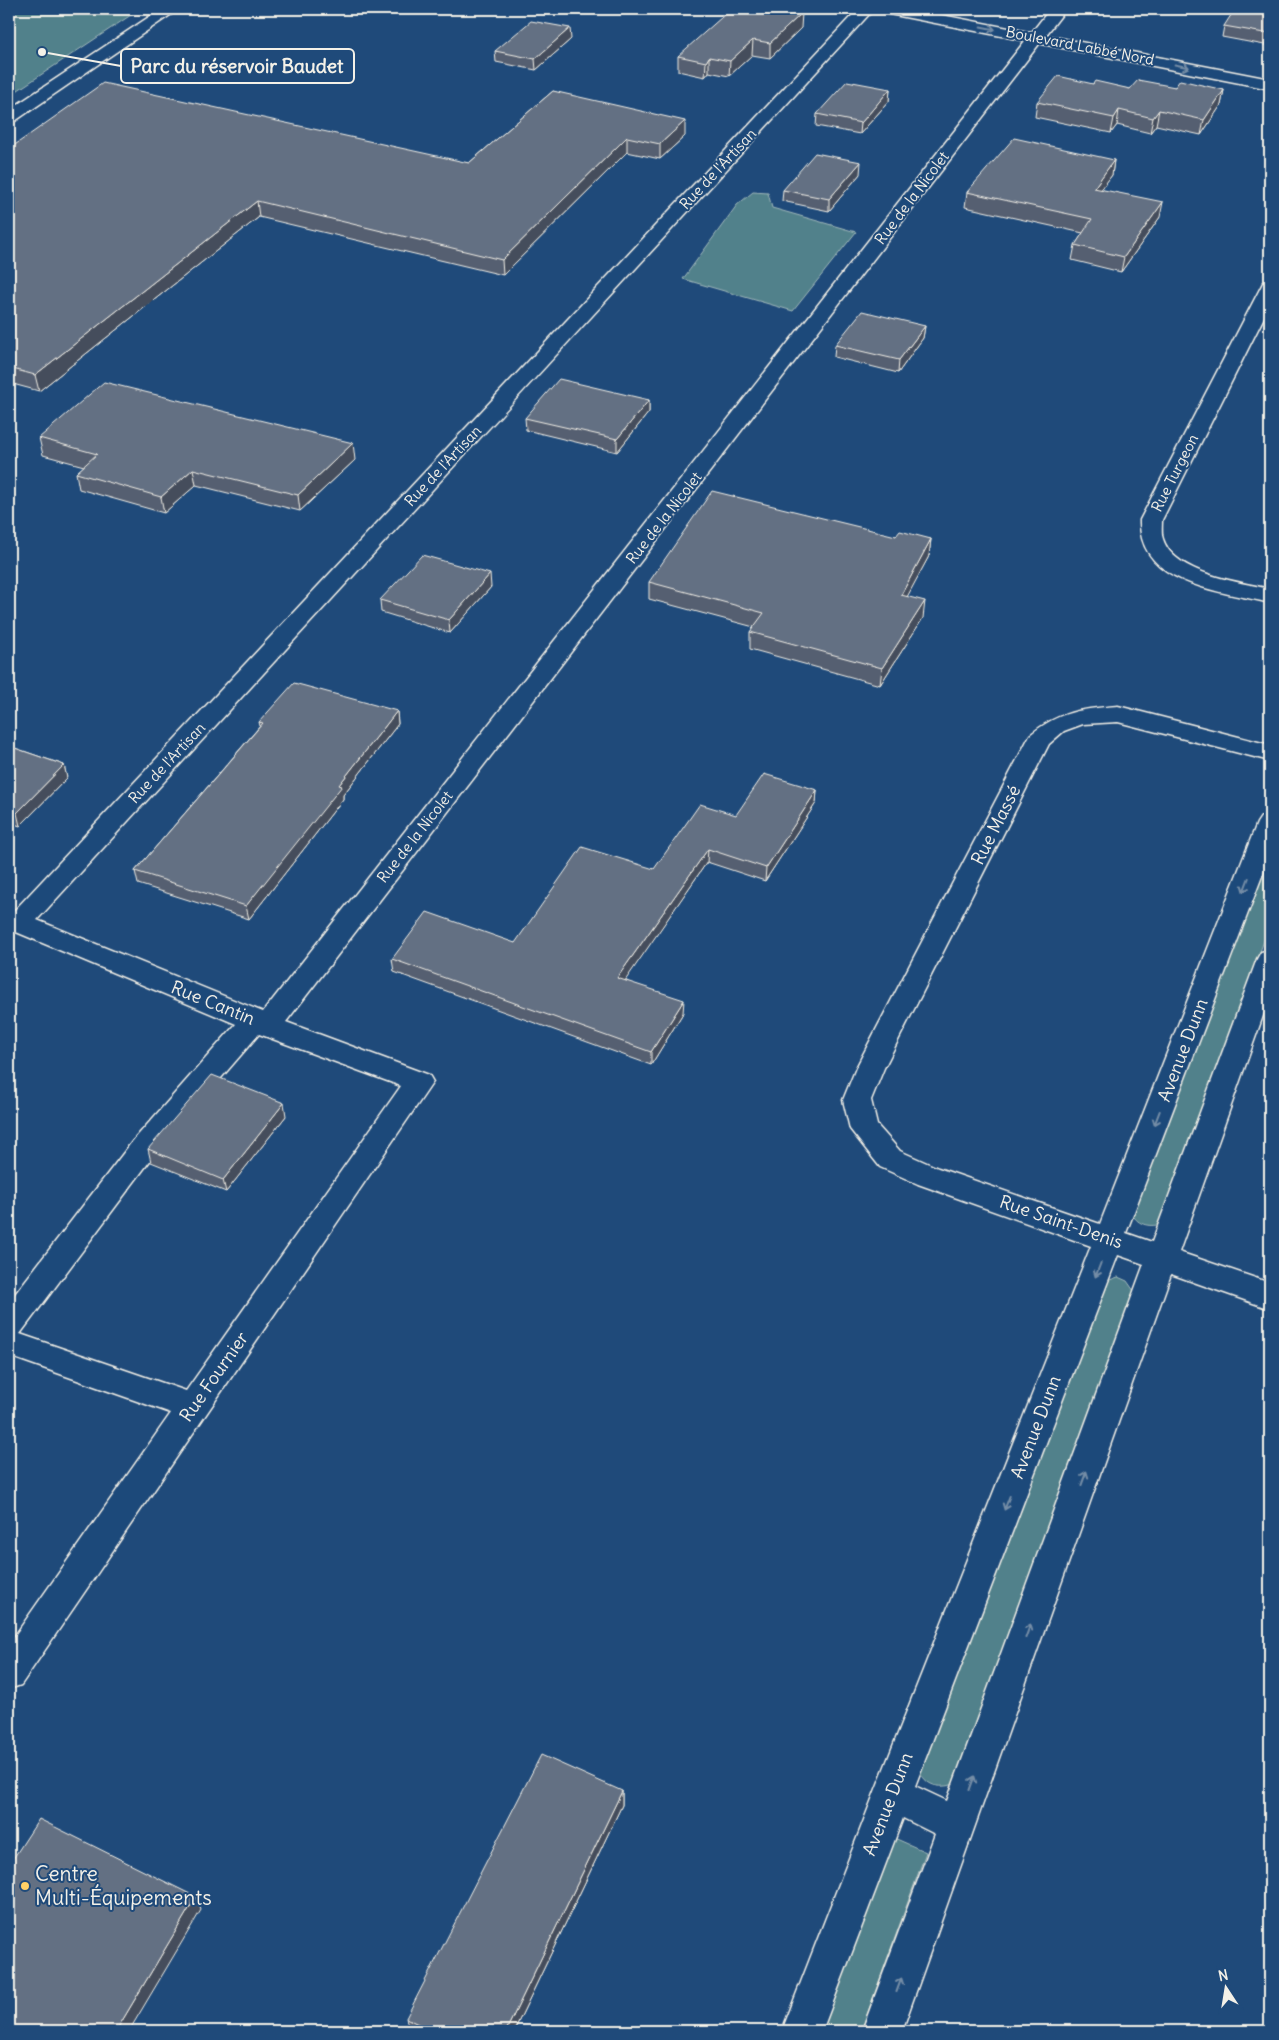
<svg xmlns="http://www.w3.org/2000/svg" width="1279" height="2040" font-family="Delius,sans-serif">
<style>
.green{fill:#51818b;stroke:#a2b9ba}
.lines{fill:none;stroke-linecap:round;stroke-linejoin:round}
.minor-casing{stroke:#f4f1e8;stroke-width:3}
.major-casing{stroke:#f4f1e8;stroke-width:3}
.minor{fill:#1f4a7a;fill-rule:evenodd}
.major{fill:#1f4a7a;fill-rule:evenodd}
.wall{fill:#555f71;stroke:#f4f1e8}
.shaded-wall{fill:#454e5c;stroke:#f4f1e8}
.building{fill:#636f83;stroke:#f4f1e8}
.oneway{stroke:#748da6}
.poi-dot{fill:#ffd166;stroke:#1f4a7a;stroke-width:2}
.labels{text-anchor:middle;stroke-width:4;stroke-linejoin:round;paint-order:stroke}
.far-street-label{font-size:15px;fill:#f4f1e8;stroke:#1f4a7a}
.street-label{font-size:18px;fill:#f4f1e8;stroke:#1f4a7a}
.near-poi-label{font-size:21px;fill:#f4f1e8;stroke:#1f4a7a;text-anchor:start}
.leader{fill:none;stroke:#f4f1e8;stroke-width:2}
.callout-dot{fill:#f4f1e8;stroke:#1f4a7a;stroke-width:2}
.callout{fill:#1f4a7a;stroke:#f4f1e8;stroke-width:2}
.callout-label{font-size:19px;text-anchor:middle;font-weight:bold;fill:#f4f1e8}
</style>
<rect width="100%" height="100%" fill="#1f4a7a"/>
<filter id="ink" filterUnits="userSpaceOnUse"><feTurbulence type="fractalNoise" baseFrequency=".02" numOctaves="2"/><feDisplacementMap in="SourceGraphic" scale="10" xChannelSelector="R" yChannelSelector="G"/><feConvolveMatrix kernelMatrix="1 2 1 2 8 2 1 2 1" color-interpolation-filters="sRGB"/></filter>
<g filter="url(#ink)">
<path class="green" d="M9,9H140L9,96Z
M753,192L768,193L772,208L856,232L793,311L683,279L737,205Z
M1270,852V924L1162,1224C1150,1227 1139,1226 1132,1214Z
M1118,1277L1127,1281L1134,1291L955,1784C938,1789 926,1786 919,1770L1107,1281Z
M892,1837L926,1852L861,2031H821Z"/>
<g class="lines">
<g class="minor-casing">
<path id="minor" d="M858,9H874L37,920L263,1012L1050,9H1066L286,1022L429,1075L433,1082L21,1685L9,1689V1644L171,1413L9,1356V1302L132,1142L236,1024L9,929V910L14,911ZM259,1034L401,1086L186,1391L20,1334L152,1158Z
M1270,281V305L1162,520C1162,526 1161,533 1163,539C1174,574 1239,582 1270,589V603C1222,591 1138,585 1140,520L1261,287L1263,283Z
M1118,706L1270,745V761L1118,722L1083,724L1064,731L1049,744L884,1068L871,1100L877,1125L900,1151L938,1168L1100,1224L1257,823L1261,817L1270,815V855L1126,1233L1152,1242L1257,959L1261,952L1270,950V996L1179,1252L1270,1283V1309L1171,1274L902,2031H862L935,1834L903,1818L822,2031H782L874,1794L1091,1246L918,1184L880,1167L850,1129L843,1100L856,1068L1030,735C1059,711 1082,709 1118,706ZM1118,1255L1144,1264L947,1801L915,1786Z"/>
</g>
<g class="major-casing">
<path id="major" d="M161,9H179L15,121L9,122V110Z
M881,9H911L1270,79V89L889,14Z"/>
</g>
<use href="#minor" class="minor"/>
<use href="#major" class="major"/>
</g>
<path class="wall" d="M319,9H339L334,12Z
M789,9V10L801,28L770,58L752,55L729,76L709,72L705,77L678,71V56Z
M1270,9V46L1222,37L1224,26Z
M571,39L536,70L496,62L495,51Z
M1093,84L1130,89L1175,87L1224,90L1221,105L1201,135L1156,125L1150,133L1117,125L1111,133L1035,117L1037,102Z
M890,89L889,101L860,134L816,126L817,114Z
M553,91L685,136L660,159L627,152L503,275L259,217L39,391L9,383V149L469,163Z
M1114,160L1112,175L1101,189L1160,217L1121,272L1072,260L1075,245L1083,233L965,207L967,192Z
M860,174L829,211L782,201L783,190Z
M925,326L923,338L898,373L834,357L835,345Z
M649,400V412L617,452L526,430L525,418Z
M39,438L355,460L300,511L196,485L164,513L79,489L76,473L84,466L43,455Z
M896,536L931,539L929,556L907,596L923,618L880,685L750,649V632L754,627L649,599V582Z
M491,587L450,633L381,612L380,600Z
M397,711L398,724L343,795V799L249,919L138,884L135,871L260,726L259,722Z
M9,746L64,765L67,778L20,826L9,822Z
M817,790L816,803L765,881L707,862L625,980L683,1013L651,1065L394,972L392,959L515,943L654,869L736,815Z
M286,1116L226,1192L151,1162L148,1149Z
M622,1791V1805L514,2031H410L409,2030L406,2018Z"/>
<path class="shaded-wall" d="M334,9H339L334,12Z
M802,13L801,28L770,58V43Z
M570,28L571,39L536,70L535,59Z
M753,40L752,55L729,76L730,61Z
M709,57V72L705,77L706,62Z
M890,89L889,101L860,134L861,123Z
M1224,90L1221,105L1201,135L1204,120Z
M1119,110L1117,125L1111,133L1114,118Z
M1159,110L1156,125L1150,133L1153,118Z
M685,121V136L660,159V144Z
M627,137V152L503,275L502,260Z
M1114,160L1112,175L1091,203L1094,188Z
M861,162L860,174L829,211V199Z
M257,201L259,217L39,391L35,375Z
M1163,202L1160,217L1121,272L1124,257Z
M925,326L923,338L898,373L899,360Z
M649,400V412L617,452V439Z
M353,443L355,460L300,511L298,495Z
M193,469L196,485L164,513L161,497Z
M931,539L929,556L899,612L901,595Z
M490,574L491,587L450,633L449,620Z
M925,601L923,618L880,685L882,668Z
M397,711L398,724L343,795V799L249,919L246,906L339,785Z
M64,765L67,778L20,826L17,813Z
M817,790L816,803L765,881L766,868Z
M708,849L707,862L618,991L617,978Z
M684,1000L683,1013L651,1065V1052Z
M284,1103L286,1116L226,1192L223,1180Z
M622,1791V1805L514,2031H506Z
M196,1897L201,1910L129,2031H116Z"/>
<path class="building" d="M731,9H781L802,13L770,43L753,40L730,61L709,57L706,62L678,56Z
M1235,9H1270V34L1224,26Z
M531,21L570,28L535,59L495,51Z
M1058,76L1093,84L1095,81L1130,89L1138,80L1175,87L1180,80L1224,90L1204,120L1159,110L1153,118L1119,110L1114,118L1037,102Z
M847,81L890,89L861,123L817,114Z
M103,83L469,163L553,91L685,121L660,144L627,137L502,260L257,201L35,375L9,368V149Z
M1014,138L1114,160L1094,188L1163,202L1124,257L1075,245L1092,219L967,192Z
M815,153L861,162L829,199L783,190Z
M862,311L925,326L899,360L835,345Z
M559,379L649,400L617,439L525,418Z
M104,382L353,443L298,495L193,469L161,497L76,473L97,454L39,438Z
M712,491L896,536L900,531L931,539L901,595L925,601L882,668L750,632L764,613L649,582Z
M422,555L490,574L449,620L380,600Z
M294,683L397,711L339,785L342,786L246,906L135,871L263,723L259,722Z
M9,746L64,765L17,813L9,810Z
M764,774L817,790L766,868L708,849L617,978L684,1000L651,1052L392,959L427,912L515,943L582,847L654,869L700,804L736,815Z
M212,1075L284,1103L223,1180L148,1149Z
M541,1755L622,1791L506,2031H432L406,2018Z
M39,1819L196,1897L116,2031H9V1865Z"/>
<defs><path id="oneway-shaft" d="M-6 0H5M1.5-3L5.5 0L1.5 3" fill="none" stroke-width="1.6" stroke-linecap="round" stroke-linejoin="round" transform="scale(1.25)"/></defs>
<g class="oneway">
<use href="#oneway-shaft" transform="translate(988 28) rotate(11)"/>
<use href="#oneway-shaft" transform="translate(1182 66) rotate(11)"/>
<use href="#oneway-shaft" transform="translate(1246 885) rotate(111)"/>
<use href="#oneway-shaft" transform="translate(1157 1118) rotate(111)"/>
<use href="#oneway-shaft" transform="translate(1098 1270) rotate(111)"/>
<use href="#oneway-shaft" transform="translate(1084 1478) rotate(-70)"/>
<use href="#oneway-shaft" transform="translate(1007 1503) rotate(111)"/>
<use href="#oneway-shaft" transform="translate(1028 1631) rotate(-70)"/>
<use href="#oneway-shaft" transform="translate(972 1783) rotate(-70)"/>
<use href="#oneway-shaft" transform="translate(899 1985) rotate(-70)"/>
</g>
</g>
<circle class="poi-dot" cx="25" cy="1886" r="5"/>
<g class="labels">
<g class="far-street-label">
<text transform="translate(1080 46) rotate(11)" y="5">Boulevard Labbé Nord</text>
<text transform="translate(718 169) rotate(-47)" y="5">Rue de l'Artisan</text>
<text transform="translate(912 198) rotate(-53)" y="5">Rue de la Nicolet</text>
<text transform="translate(443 466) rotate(-47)" y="5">Rue de l'Artisan</text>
<text transform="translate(1175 473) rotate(-63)" y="5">Rue Turgeon</text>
<text transform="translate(664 518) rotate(-52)" y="5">Rue de la Nicolet</text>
<text transform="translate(167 763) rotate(-47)" y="5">Rue de l'Artisan</text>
<text transform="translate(415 837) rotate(-52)" y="5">Rue de la Nicolet</text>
</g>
<g class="street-label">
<text transform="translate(996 825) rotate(-63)" y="6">Rue Massé</text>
<text transform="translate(213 1003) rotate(22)" y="6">Rue Cantin</text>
<text transform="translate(1183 1050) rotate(-69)" y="6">Avenue Dunn</text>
<text transform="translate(1061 1222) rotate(19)" y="6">Rue Saint-Denis</text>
<text transform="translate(214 1377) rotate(-55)" y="6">Rue Fournier</text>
<text transform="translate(1036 1427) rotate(-69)" y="6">Avenue Dunn</text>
<text transform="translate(888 1804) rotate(-69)" y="6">Avenue Dunn</text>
</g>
<g class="near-poi-label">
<text x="35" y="1881">Centre<tspan x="35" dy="24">Multi-Équipements</tspan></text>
</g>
</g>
<path class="leader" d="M42 52L121 66"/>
<circle class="callout-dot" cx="42" cy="52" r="5"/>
<rect class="callout" x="121" y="49" width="233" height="34" rx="5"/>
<g class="callout-label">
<text x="237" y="73">Parc du réservoir Baudet</text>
</g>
<rect width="1279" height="2040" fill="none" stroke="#1f4a7a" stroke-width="30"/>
<rect x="15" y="15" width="1249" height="2010" fill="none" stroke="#f4f1e8" stroke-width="2" filter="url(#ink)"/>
<g transform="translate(1226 1988) rotate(348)" stroke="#1f4a7a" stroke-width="4" paint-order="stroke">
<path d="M0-4L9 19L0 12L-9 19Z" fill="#f4f1e8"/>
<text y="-8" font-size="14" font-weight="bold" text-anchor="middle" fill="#f4f1e8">N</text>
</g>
</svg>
